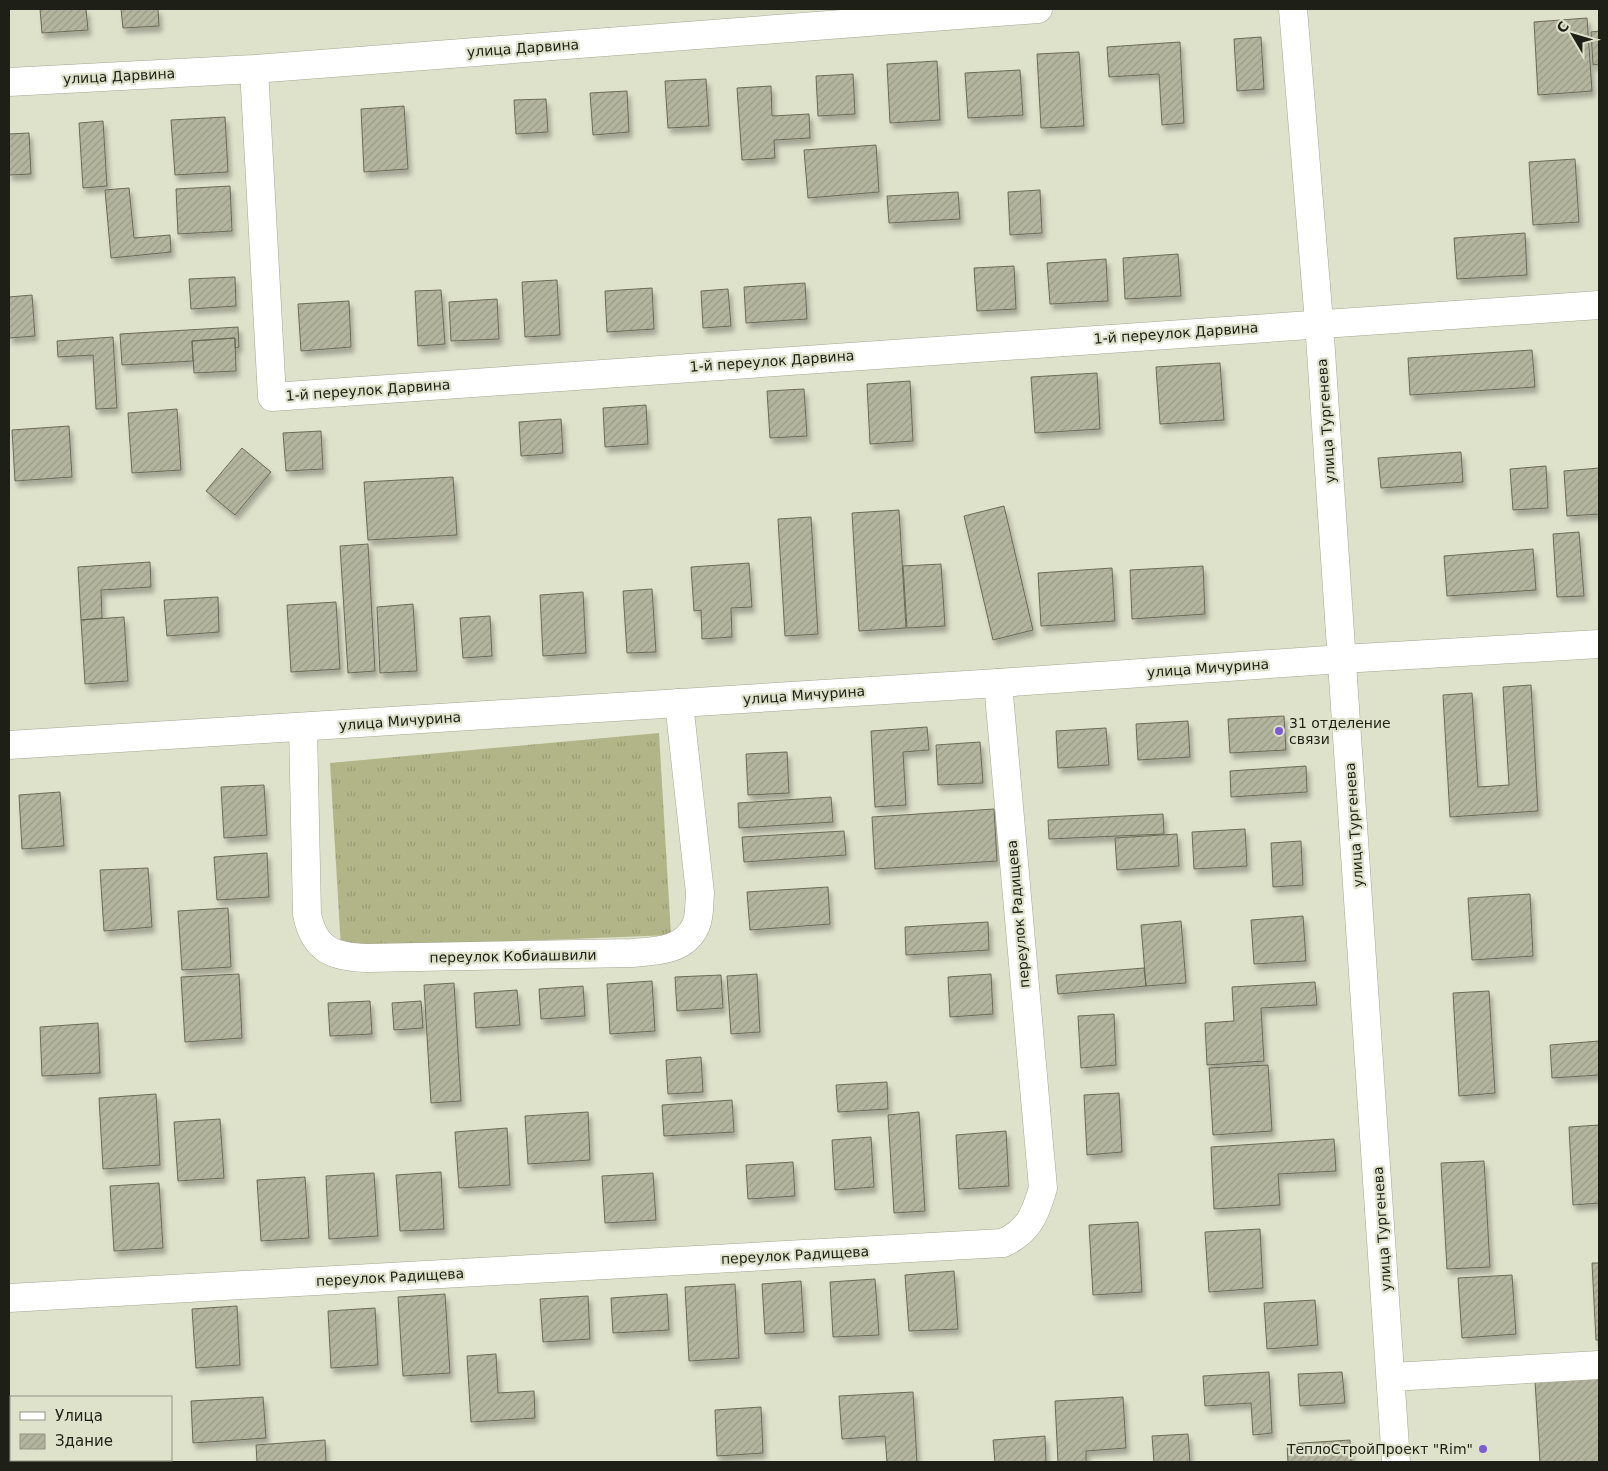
<svg xmlns="http://www.w3.org/2000/svg" width="1608" height="1471" font-family="'DejaVu Sans',sans-serif">
<style>
.grass{fill:url(#grass-tufts)}
.building{fill:url(#building-hatch);stroke:#696b57;filter:url(#shadow)}
.lines{fill:none;stroke-linecap:round;stroke-linejoin:round}
.minor-casing{stroke:#a3a690;stroke-width:29}
.tertiary-casing{stroke:#a3a690;stroke-width:29}
.minor{stroke:#fff;stroke-width:28}
.tertiary{stroke:#fff;stroke-width:28}
.poi-dot{fill:#7c5bd5;stroke:#dfe2cb;stroke-width:2}
.labels{text-anchor:middle;stroke-width:4.5;stroke-linejoin:round;paint-order:stroke}
.street-label{font-size:14px;fill:#1e1f16;stroke:#dfe2cb}
.poi-label{font-size:14px;fill:#1e1f16;stroke:#dfe2cb;text-anchor:start}
</style>
<defs>
<pattern id="grass-tufts" width="24" height="20" patternUnits="userSpaceOnUse" patternTransform="scale(1.25)"><rect width="24" height="20" fill="#b1b587"/><path d="M3 7l-1-3M5 7V3M7 7l1-3M15 17l-1-3M17 17v-4M19 17l1-3" fill="none" stroke="#989b74"/></pattern>
<pattern id="building-hatch" width="6" height="6" patternUnits="userSpaceOnUse" patternTransform="scale(1.25)"><rect width="6" height="6" fill="#b3b59f"/><path d="M-1 1l2-2M0 6l6-6M5 7l2-2" fill="none" stroke="#9a9b88"/></pattern>
<filter id="shadow"><feDropShadow dx="3" dy="5.5" stdDeviation="2.5" flood-color="#0004"/></filter>
</defs>
<rect width="100%" height="100%" fill="#dfe2cb"/>
<path class="grass" d="M659,733L671,935L341,948L330,763Z"/>
<path class="building" d="M40,9H86L88,30L42,33Z
M121,9H158L159,26L123,28Z
M1587,18L1592,91L1538,95L1534,22Z
M1599,31V64L1593,65L1591,32Z
M1261,37L1264,89L1237,91L1234,39Z
M1180,42L1184,123L1162,125L1159,74L1109,77L1107,47Z
M1079,52L1084,126L1041,128L1037,54Z
M937,61L940,120L890,123L887,64Z
M1020,70L1023,115L968,118L965,73Z
M853,74L855,114L818,116L816,76Z
M706,79L709,126L668,128L665,81Z
M771,86L772,116L809,114L810,138L774,140L775,158L742,160L737,88Z
M627,91L629,132L593,135L590,93Z
M546,99L548,132L516,134L514,100Z
M404,106L408,169L364,172L361,109Z
M225,117L228,172L175,175L171,120Z
M103,121L107,186L83,188L79,123Z
M29,133L31,174L9,175V134Z
M876,145L879,192L808,198L804,150Z
M1575,159L1579,222L1533,225L1529,162Z
M230,186L232,231L178,234L176,189Z
M129,188L134,238L170,235L171,252L111,258L105,190Z
M1040,190L1042,233L1010,235L1008,192Z
M958,192L960,219L889,223L887,196Z
M1525,233L1527,275L1457,279L1454,238Z
M1178,254L1181,296L1125,299L1123,258Z
M1106,259L1108,301L1050,304L1047,263Z
M1014,266L1016,309L977,311L974,268Z
M235,277L236,306L191,309L189,279Z
M557,280L560,335L525,337L522,282Z
M805,283L807,319L746,323L744,287Z
M652,288L654,329L607,332L605,291Z
M728,289L731,326L703,328L701,291Z
M441,290L445,344L418,346L415,291Z
M32,295L35,336L9,338V297Z
M497,299L499,339L451,341L449,302Z
M349,301L351,347L301,351L298,304Z
M238,327L239,347L235,348V338L192,341L193,361L122,365L120,334Z
M113,337L117,408L96,409L93,355L58,357L57,341Z
M235,338L236,371L194,373L192,341Z
M1532,350L1535,387L1410,395L1408,358Z
M1220,363L1224,420L1160,424L1156,367Z
M1097,373L1100,429L1035,433L1031,377Z
M910,381L913,441L870,444L867,384Z
M804,389L807,436L770,438L767,391Z
M646,405L648,444L605,447L603,408Z
M177,409L181,470L132,473L128,413Z
M561,419L563,453L521,456L519,422Z
M69,426L72,477L15,481L12,430Z
M321,431L323,469L286,471L283,433Z
M242,448L271,472L235,515L206,491Z
M1461,452L1463,482L1381,488L1378,458Z
M1546,466L1548,508L1513,510L1510,469Z
M1599,468V514L1567,516L1564,471Z
M453,477L457,535L368,540L364,482Z
M1004,506L1033,630L993,640L964,516Z
M899,510L906,628L859,631L852,513Z
M811,517L818,634L785,636L778,519Z
M1579,532L1584,596L1557,597L1553,534Z
M368,544L375,671L348,673L340,546Z
M1533,549L1536,590L1447,596L1444,556Z
M150,562L151,587L101,590L102,618L81,620L78,567Z
M749,563L752,607L731,608L732,637L702,639L701,610L694,611L691,567Z
M941,564L945,626L907,628L903,566Z
M1203,566L1205,614L1132,619L1130,570Z
M1112,568L1115,621L1041,626L1038,573Z
M652,589L656,652L627,653L623,591Z
M583,592L586,653L543,656L540,595Z
M218,597L219,632L167,636L164,600Z
M336,602L340,669L291,672L287,605Z
M413,604L417,671L380,673L377,607Z
M490,616L492,656L463,658L460,618Z
M124,617L128,681L85,684L81,620Z
M1531,685L1538,811L1450,817L1443,695L1472,693L1478,787L1509,785L1503,687Z
M1284,716L1286,750L1230,753L1228,719Z
M1188,721L1190,757L1138,760L1136,724Z
M927,727L929,750L903,752L906,805L875,807L871,731Z
M1106,728L1109,765L1058,768L1056,731Z
M980,742L983,783L938,785L936,745Z
M787,752L789,793L748,795L746,754Z
M1306,766L1307,792L1231,797L1230,771Z
M264,785L267,835L224,838L221,787Z
M60,792L64,846L22,849L19,795Z
M831,797L833,822L739,828L738,803Z
M994,809L997,861L875,869L872,817Z
M1163,814L1164,834L1049,839L1048,820Z
M1245,829L1247,866L1194,869L1192,832Z
M844,831L846,855L744,862L742,837Z
M1177,834L1179,866L1117,870L1115,838Z
M1301,841L1303,885L1273,887L1271,843Z
M267,853L269,897L217,900L214,857Z
M148,868L152,927L104,931L100,870Z
M828,887L830,924L750,930L747,892Z
M1530,894L1533,956L1472,960L1468,898Z
M228,908L231,967L182,970L178,911Z
M1303,916L1306,961L1254,964L1251,920Z
M1181,921L1186,983L1146,986L1141,925Z
M988,922L989,950L906,955L905,927Z
M1144,968L1146,986L1058,994L1056,975Z
M239,974L242,1038L185,1042L181,977Z
M757,974L760,1032L731,1034L727,976Z
M991,974L993,1014L950,1017L948,977Z
M721,975L723,1008L677,1011L675,977Z
M652,981L655,1031L610,1034L607,984Z
M1315,982L1317,1005L1261,1008L1264,1061L1207,1065L1205,1023L1234,1021L1232,987Z
M454,983L461,1101L431,1103L424,985Z
M583,986L585,1016L541,1019L539,989Z
M517,990L520,1025L476,1028L474,993Z
M1489,991L1495,1093L1459,1096L1453,993Z
M370,1001L372,1034L330,1036L328,1003Z
M421,1001L423,1028L394,1030L392,1003Z
M1114,1014L1116,1065L1081,1068L1078,1016Z
M98,1023L100,1073L42,1076L40,1027Z
M1599,1041V1075L1552,1078L1550,1045Z
M701,1057L703,1092L668,1094L666,1060Z
M1268,1065L1272,1131L1213,1135L1209,1068Z
M887,1082L888,1109L838,1112L836,1085Z
M1119,1093L1122,1152L1087,1155L1084,1095Z
M156,1094L160,1165L103,1169L99,1098Z
M732,1100L734,1132L664,1136L662,1105Z
M588,1112L590,1160L528,1164L525,1116Z
M919,1112L925,1211L894,1213L888,1115Z
M220,1119L224,1178L178,1181L174,1122Z
M1599,1125V1203L1573,1205L1569,1127Z
M507,1128L510,1185L459,1188L455,1132Z
M1006,1131L1009,1186L959,1189L956,1135Z
M871,1137L874,1187L835,1190L832,1140Z
M1334,1139L1336,1171L1278,1174L1280,1205L1214,1209L1211,1147Z
M1484,1161L1490,1267L1447,1269L1441,1163Z
M793,1162L795,1196L748,1199L746,1165Z
M441,1172L444,1229L400,1231L396,1175Z
M374,1173L378,1236L329,1239L326,1176Z
M653,1173L656,1220L605,1223L602,1176Z
M305,1177L309,1238L261,1241L257,1180Z
M159,1183L163,1248L114,1251L110,1186Z
M1138,1222L1142,1292L1093,1295L1089,1225Z
M1260,1229L1263,1288L1209,1292L1205,1232Z
M1592,1263H1599V1340H1596Z
M954,1271L958,1329L909,1331L905,1275Z
M1512,1275L1516,1334L1462,1338L1458,1278Z
M875,1279L879,1335L833,1337L830,1282Z
M801,1281L804,1332L765,1334L762,1284Z
M735,1284L739,1358L689,1361L685,1287Z
M445,1294L450,1373L403,1376L398,1297Z
M667,1294L669,1330L613,1333L611,1298Z
M588,1296L590,1339L543,1342L540,1299Z
M1315,1300L1318,1345L1267,1349L1264,1303Z
M237,1306L240,1365L196,1368L192,1309Z
M375,1308L378,1365L331,1368L328,1311Z
M496,1354L498,1393L534,1391L535,1418L471,1422L467,1356Z
M1269,1372L1272,1433L1253,1435L1251,1403L1205,1406L1203,1376Z
M1342,1372L1345,1403L1300,1406L1298,1374Z
M1599,1376V1462H1540L1535,1381Z
M913,1392L917,1462H887L885,1436L842,1439L839,1396Z
M263,1397L266,1438L193,1443L191,1401Z
M1123,1397L1126,1448L1086,1451V1462H1058L1055,1401Z
M761,1407L763,1453L717,1456L715,1410Z
M1188,1434L1190,1462H1154L1152,1436Z
M1045,1436L1046,1462H995L993,1440Z
M325,1440L326,1462H257L256,1445Z
M1350,1440L1351,1462H1288L1287,1444Z
M104,1460H169V1462H104Z"/>
<g class="lines">
<g class="minor-casing">
<path id="minor" d="M1293,9L1319,322L1396,1462
M254,69L272,397L1599,305
M9,82L254,69L1038,9
M303,727L307,914C314,950 333,957 367,958L632,953C656,951 685,951 696,925C700,916 699,903 700,893L679,703
M9,1298L1003,1243C1029,1231 1035,1215 1043,1188L998,683
M1392,1377L1599,1365"/>
</g>
<g class="tertiary-casing">
<path id="tertiary" d="M9,745L998,683L1342,659L1599,644"/>
</g>
<use href="#minor" class="minor"/>
<use href="#tertiary" class="tertiary"/>
</g>
<g class="poi-dot">
<circle cx="1279" cy="731" r="5"/>
<circle cx="1483" cy="1449" r="5"/>
</g>
<g class="labels">
<g class="street-label">
<text transform="translate(523 48) rotate(-4)" y="5">улица Дарвина</text>
<text transform="translate(119 76) rotate(-3)" y="5">улица Дарвина</text>
<text transform="translate(1176 333) rotate(-4)" y="5">1-й переулок Дарвина</text>
<text transform="translate(772 361) rotate(-4)" y="5">1-й переулок Дарвина</text>
<text transform="translate(368 390) rotate(-4)" y="5">1-й переулок Дарвина</text>
<text transform="translate(1326 421) rotate(-94)" y="5">улица Тургенева</text>
<text transform="translate(1208 668) rotate(-4)" y="5">улица Мичурина</text>
<text transform="translate(804 695) rotate(-4)" y="5">улица Мичурина</text>
<text transform="translate(400 721) rotate(-4)" y="5">улица Мичурина</text>
<text transform="translate(1354 825) rotate(-94)" y="5">улица Тургенева</text>
<text transform="translate(1018 914) rotate(-95)" y="5">переулок Радищева</text>
<text transform="translate(513 956) rotate(-1)" y="5">переулок Кобиашвили</text>
<text transform="translate(1382 1229) rotate(-94)" y="5">улица Тургенева</text>
<text transform="translate(795 1255) rotate(-3)" y="5">переулок Радищева</text>
<text transform="translate(390 1277) rotate(-3)" y="5">переулок Радищева</text>
</g>
<g class="poi-label">
<text x="1289" y="728">31 отделение<tspan x="1289" dy="16">связи</tspan></text>
<text x="1473" y="1454" text-anchor="end">ТеплоСтройПроект "Rim"</text>
</g>
</g>
<rect width="1608" height="1471" fill="none" stroke="#1e1f16" stroke-width="20"/>
<rect x="10" y="1396" width="162" height="65" fill="#dfe2cb" stroke="#929483"/>
<rect x="20" y="1412" width="25" height="8" fill="#ffffff" stroke="#929483"/>
<text x="55" y="1421" font-size="15" fill="#1e1f16">Улица</text>
<rect x="20" y="1434" width="25" height="15" fill="url(#building-hatch)" stroke="#929483"/>
<text x="55" y="1446" font-size="15" fill="#1e1f16">Здание</text>
<g transform="translate(1573 35) rotate(308)" stroke="#dfe2cb" stroke-width="4" paint-order="stroke">
<path d="M0-4L9 19L0 12L-9 19Z" fill="#1e1f16"/>
<text y="-8" font-size="14" font-weight="bold" text-anchor="middle" fill="#1e1f16">С</text>
</g>
</svg>
